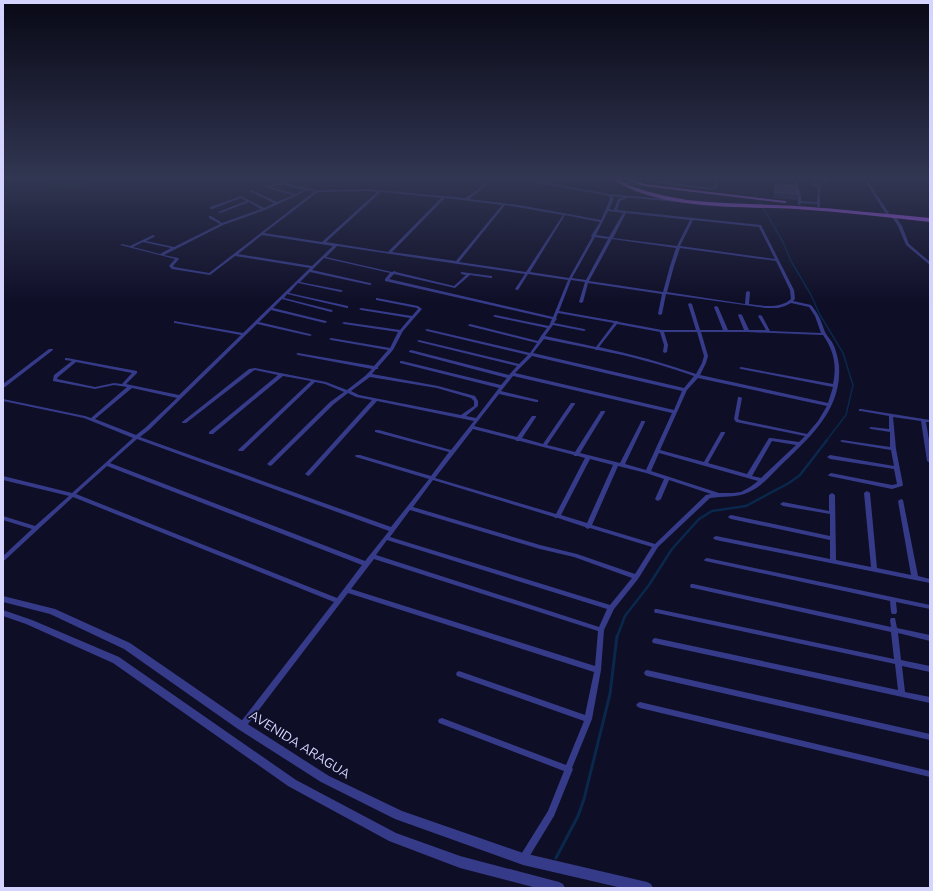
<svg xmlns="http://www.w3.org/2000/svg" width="933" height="891" font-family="'Nunito Sans',sans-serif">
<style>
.green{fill:#10312d}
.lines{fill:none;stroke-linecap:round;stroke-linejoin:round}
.stream-far2{stroke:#09284b;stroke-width:1.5}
.stream-far1{stroke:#09284b;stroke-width:2.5}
.stream{stroke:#09284b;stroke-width:3}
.minor{fill:#363b89;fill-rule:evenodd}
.tertiary{fill:#363b89;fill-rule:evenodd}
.primary{fill:#b05bff;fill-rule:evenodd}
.wall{fill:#2a2556}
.building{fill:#3c3868;stroke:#545080}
.labels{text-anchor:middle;stroke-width:3.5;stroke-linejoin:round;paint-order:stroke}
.near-street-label{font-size:13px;fill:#d4d4ff;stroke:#0f0e27}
</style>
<rect width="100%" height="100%" fill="#0f0e27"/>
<path class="green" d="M66,177H102L77,189L50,185Z"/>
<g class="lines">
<path class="stream-far2" d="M753,177L755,194L783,242L791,261L811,295L820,315L843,353L853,385L846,415L826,441"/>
<path class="stream-far1" d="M617,637L625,616L649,585L672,549L699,519L712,511L746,506L789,483L800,475L827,440"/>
<path class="stream" d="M556,858L578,816L584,799L610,694L617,636"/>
<path class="minor" d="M280,177H283L285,182L292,185L317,190L368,189L466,198L494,177H497L469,199L519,205L601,220L610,199L608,195L610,194H611L614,199L609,209L614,210L618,199L627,196H628V198L620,201L617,210L761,225L794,290L795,299L793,301L811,305C814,308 816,312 818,315C821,320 823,327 825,332C827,336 830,339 832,342C836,349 838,358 839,366C842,411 808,439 779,467C770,476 761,487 749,492C736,498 723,496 710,498L658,547L638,579L614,609L604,630L601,670L592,719L572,768L573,769L554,816L526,862L523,863L520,862L519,859L520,856L548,811L564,771L439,723L438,721L439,719L442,718L566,765L584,721L457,676L456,674L457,672L459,671L585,715L594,672L348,593L245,728L242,729L239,728L238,726L239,724L334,602L73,497L5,560L3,561V556L32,529L3,520V516L35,526L69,496L3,480V476L72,493L133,438L84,418L3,401V399L85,416L91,418L127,387L114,385L95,389L53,381V380L54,375L72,361L65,360V358H67L137,371V373L126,384L179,395L241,335L175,323H174V321L243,333L310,268L235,256L210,275L172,269L169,266L175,259L120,245L122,244L130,246L153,235L155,236L154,237L146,241L174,247L220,224L209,218V216H211L222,223L261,209L249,202L221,213L218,212L246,201L241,198L212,209H210V207L241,196L264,208L274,203L251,192L250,191L252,190L277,202L293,195L264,187L282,182ZM284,184L290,187L305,190L295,194L269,187ZM308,190L315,191L209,273L174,267L173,266L179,259L178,258L164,255L223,225L265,210ZM368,191L377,192L322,242L264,233L318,192ZM381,192L441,198L388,252L326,242ZM445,198L502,205L456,261L392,252ZM505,205L563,215L526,272L459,262ZM608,211L623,213L609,237L596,235ZM626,213L690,220L677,246L613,238ZM565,215L600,222L591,236L592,237L569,278L530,272ZM693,220L759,227L775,259L680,246ZM262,235L333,246L312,266L238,254ZM595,237L608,239L586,280L572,278ZM612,239L676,248L670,266L663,292L589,281ZM143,242L171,248L160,254L133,247ZM337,246L525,274L515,289L517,290H518L528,274L568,280L553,317L389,279L394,274L455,288L470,275L491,278H492V276L461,272V274L466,275L454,286L396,272L395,271L392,272L326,257ZM680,248L776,261L790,290L791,299C780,309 763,306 749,304L750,292L748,291L746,292L745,304L667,292L674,266ZM324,258L390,273L385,279V281L552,319L549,326L495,315L493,316L495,317L547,328L541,336L538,341L470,324L468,325L469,326L537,343L530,353L427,329L425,330L427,331L528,355L519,364L419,340L417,341L419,342L517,366L509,375L411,350L409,351V352L507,378L501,385L402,361H400V363L499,388L476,418L466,416L478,406V401L475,396L438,386L372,374L376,369H378V367L393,350L403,331L422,309L418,306L377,298H376V300L417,308L418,309L412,316L361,308L359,309L361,310L410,318L400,330L344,322L342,323L344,324L398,332L390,348L331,338L329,339L331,340L388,350L374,366L298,353L296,354L298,355L372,369L365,376L347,390L326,382L255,368L249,369L182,422V423H186L253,371L255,370L278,375L209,432V434H213L283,376L311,381L239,449L238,450L239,451H243L315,382L325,384L344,392L330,402L268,463L267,464L270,466L272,465L334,404L348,393L356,397L372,400L306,473L305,474L308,476L310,475L377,401L474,421L451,450L379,430H375V432L449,452L431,476L360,455H356L355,456L356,457L429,479L391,527L140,437L149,430L257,324L310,336L312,335L310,334L259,322L271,310L325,323L327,322L326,321L273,308L282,299L331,312L333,311L332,310L284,298L287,294L347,308H348V306L289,293L298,283L341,292L343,291L341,290L300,282L310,272L370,285L372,284L370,283L312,270ZM571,280L585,282L579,302L581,303L583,302L588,283L662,294L658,314L660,315L662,314L666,294L765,308H778L785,306L791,303L809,307L815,316L821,333L770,331L762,316L760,315L758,316L766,330H749L742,315L740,314L738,315L744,330H728L718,307L716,306L714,307L723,330H700L692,304L690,303L688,304L696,330H662L619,322L617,321H615L559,311ZM558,313L614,323L596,347L545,336L553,325L584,331L586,330L584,329L554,323L556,320L557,319L556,318ZM617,324L660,332L664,345L663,352L665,353L667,352L668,345L664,332H697L704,356L702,363L696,374C664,363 632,354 599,347ZM701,332H747L823,335C834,351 837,365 833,384L741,367L739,368L741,369L833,387L828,403L700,375L706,363L708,356ZM544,339L594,349L596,350H598C631,356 663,365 694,376L684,388L533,353ZM532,356L682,391L674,410L515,373ZM76,362L132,373L122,384L114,383L95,387L57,379L58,377ZM513,376L672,413L646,470L625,464L645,422V421H641V422L620,463L580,453L605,412V411H601L575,452L547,445L575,404V403H571L543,444L522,438L536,417V416H532L517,437L474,426L499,394L536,402H538V400L501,391ZM370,377L437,388L471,398L474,401V406L461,415L359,395L351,391ZM698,378L827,406L818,421L807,434L740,420L738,419L742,398L740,397H738L734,419L736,422L805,436L799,442L771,438H769L747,474L708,463L725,433V432H721L704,462L660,450L687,390ZM132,388L177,398L145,428L136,435L95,419ZM473,429L516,440V441H520L574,455V456H578L585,458L556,514L435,478ZM137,439L389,531L365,561L110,463ZM772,441L796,445L761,478L752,476ZM659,453L758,481L750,487L741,492L733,493H719L651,471ZM590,459L613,465L587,523L561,515ZM107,466L362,565L337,598L76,494ZM618,466L646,473L664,479L655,499L656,500L658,501L661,499L669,480L711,494L706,495L655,544L592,525ZM433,480L554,517L555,518H558L585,527L586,528L588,529L590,528L652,547L635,574L577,554L540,545L413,507ZM410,510L540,549L574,557L632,578L610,605L390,537ZM387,540L607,609L599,627L376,555ZM374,559L598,631L595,666L351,589Z
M639,177C642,177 645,178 649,179C652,179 658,177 662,177L653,180L665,182L673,179V177H676V180L668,182L711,188L715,187L716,177H719L717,188L711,190L658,183Z
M792,177H795L801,195V201L817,202L818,187L813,185L809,177H812L815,183L819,186L824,182L823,177H826L827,182L820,187V207H818L817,204L801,203L800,205H798L797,195Z
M862,177H865L889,213L888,214H886Z
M893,216H895L902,226L909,244L930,262V265L906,245L898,226L892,217Z
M49,349H53V350L5,387H3V384Z
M859,409H861L930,420V422H926L930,446V463L927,461L921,421L893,417L896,449L903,485L902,486L892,489L829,476L828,475L831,473L892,485L897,484L894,469L830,459L827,457L830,455L894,466L891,450L842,442L840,441L842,440L890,447V432L871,429L869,428L871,427L889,429V416L861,411H859Z
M867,491L870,493L877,568L911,575L898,501L901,499L903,500L918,576L930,579V583L716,540L714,539L713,538L714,537L716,536L830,559V540L731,519L729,518L728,517L729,516L731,515L830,536V514L783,506L780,504L783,502L829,511V495L832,493L835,495L836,560L871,567L864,493Z
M707,558L930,605V609L896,602L897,612L896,614H892L891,612L890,601L705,561L704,560L705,559Z
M691,584H693L891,627L890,620L891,618H895L897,628L930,635V641L898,633L901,660L930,666V672L902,666L905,692L930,697V703L653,643L652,641L653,639L655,638L898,690L895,664L657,613H655L654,611L655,609H657L894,659L891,632L693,588H691L690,586Z
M647,670L930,734V740L647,676L645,675L644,673L645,671Z
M640,702L930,771V777L640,708L638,707L636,705L638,703Z"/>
<path class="tertiary" d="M503,177H514L610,194L678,200L680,201L678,202L610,196Z
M573,177H588L643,184L645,185L643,186Z
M3,596L55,609L130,643L246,723L329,776L402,811L523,853L647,882L651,884L653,888H622L523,865L395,819L321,782L238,729L124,649L50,614L3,602Z
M3,610L32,620L119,657L296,780L396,833L460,856L559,882L563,884L565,888H537L460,868L389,841L288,786L113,663L26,624L3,616Z"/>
<path class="primary" d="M589,177H600L588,180L586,179Z
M609,177C619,177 625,184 634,187C651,193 669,197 687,200C723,204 760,204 797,206C841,209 886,214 930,218V222C885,217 841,212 796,209C739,206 657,211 609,177Z
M620,177H627L644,184L785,201L787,202L785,203L643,186Z"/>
</g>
<path class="wall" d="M774,192L797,194L796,200L773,198Z"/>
<path class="building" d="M776,184L796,186L797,194L774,192Z"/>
<linearGradient id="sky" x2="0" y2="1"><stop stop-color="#080815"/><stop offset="0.59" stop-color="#313652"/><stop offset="1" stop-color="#313652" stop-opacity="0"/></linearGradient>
<rect width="933" height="302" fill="url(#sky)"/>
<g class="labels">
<g class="near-street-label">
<text transform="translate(300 744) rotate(32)" y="5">AVENIDA ARAGUA</text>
</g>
</g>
<rect width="933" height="891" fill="none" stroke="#d4d4ff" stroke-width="8"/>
</svg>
